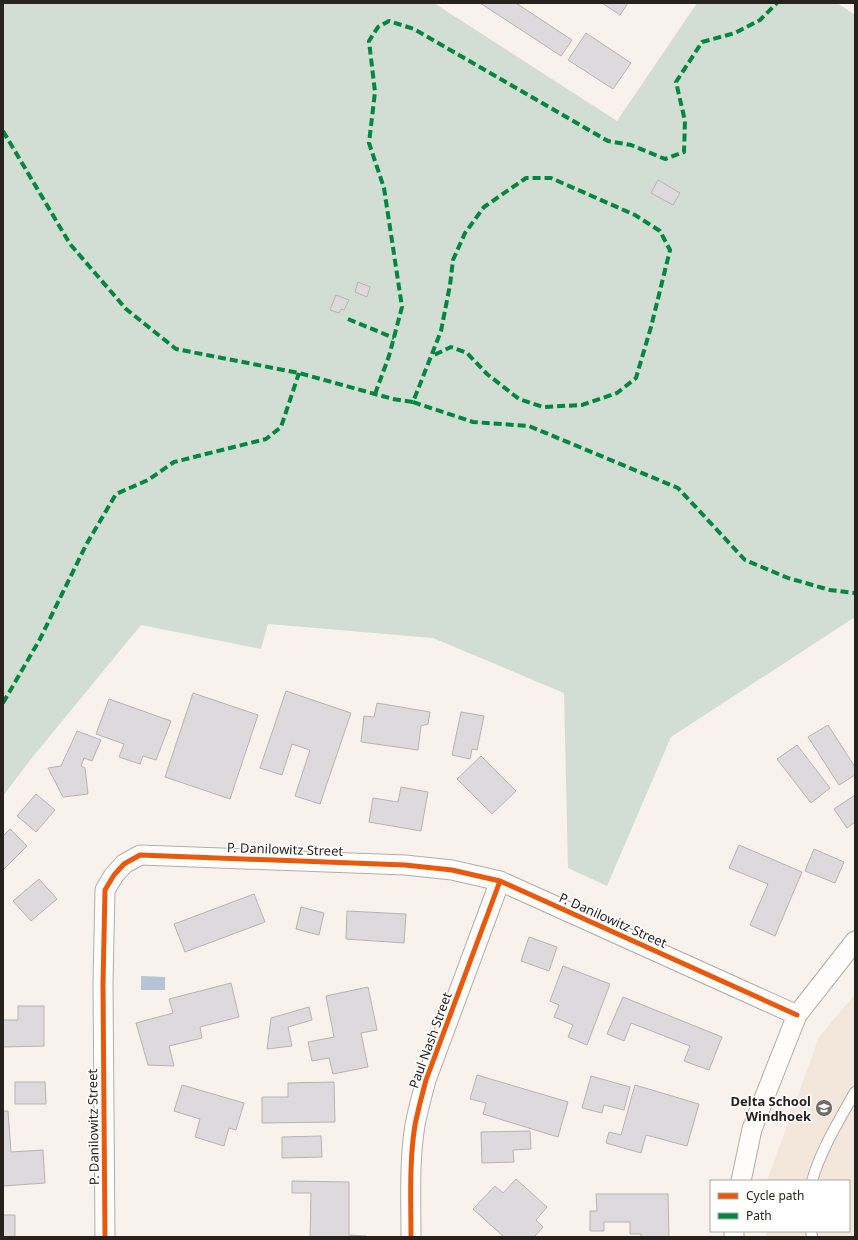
<svg xmlns="http://www.w3.org/2000/svg" width="858" height="1240" font-family="'Noto Sans',sans-serif">
<style>
.built{fill:#f3e6da}
.green{fill:#d2ded3}
.water{fill:#b5c4d6}
.building{fill:#ded9dd;stroke:#b8b3b3}
.lines{fill:none;stroke-linecap:round;stroke-linejoin:round}
.lane-casing{stroke:#b3ada8;stroke-width:12}
.street-casing{stroke:#b3ada8;stroke-width:21}
.lane{stroke:#fefdfc;stroke-width:10}
.street{stroke:#fefdfc;stroke-width:19}
.quiet{stroke:#00873e;stroke-width:4;stroke-dasharray:8 4;stroke-linecap:butt}
.cycleway-casing{stroke:#fff;stroke-width:8}
.cycleway{stroke:#e8590c;stroke-width:5}
.labels{text-anchor:middle;stroke-width:3;stroke-linejoin:round;paint-order:stroke}
.street-label{font-size:13px;fill:#27221e;stroke:#fff}
.poi-label{font-size:13px;font-weight:bold;fill:#27221e;stroke:#fff;text-anchor:end}
</style>
<rect width="100%" height="100%" fill="#f9f2ec"/>
<path class="built" d="M855,994V1237H766V1231H849V1181H767L819,1037Z"/>
<path class="green" d="M3,3H434L617,121L697,3H837L855,15V617L671,737L607,886L568,868L564,693L433,638L268,624L261,649L141,625L31,759L3,796Z"/>
<path class="water" d="M141,976L165,977V990H141Z"/>
<path class="building" d="M480,3H516L572,40L561,56Z
M602,3H628L620,15Z
M586,33L631,63L613,89L568,60Z
M658,180L680,193L673,205L651,193Z
M358,282L370,287L367,297L355,292Z
M336,295L349,300L344,310L341,309L339,313L330,310Z
M286,691L351,713L320,804L295,796L310,750L292,744L282,775L260,768Z
M193,693L258,715L230,799L165,777Z
M109,699L171,721L156,760L143,756L140,764L119,757L124,744L96,734Z
M377,703L430,712L428,724L421,726L418,750L361,742L364,716L374,717Z
M461,712L484,716L477,750L472,749L470,759L452,755Z
M828,725L855,767V775L839,785L808,737Z
M77,731L101,740L92,761L84,758L81,766L85,768L88,794L63,797L48,768L61,766Z
M797,745L830,788L811,803L777,759Z
M481,756L516,791L492,814L457,779Z
M401,787L428,792L421,831L369,822L373,798L398,802Z
M36,794L55,810L36,832L17,816Z
M855,795V822L847,828L834,809Z
M10,829L27,846L3,870V836Z
M739,845L802,872L775,936L750,925L768,884L729,868Z
M814,849L844,862L835,883L805,871Z
M39,879L57,899L31,921L13,901Z
M254,894L265,922L185,952L174,924Z
M301,907L324,913L319,935L296,929Z
M347,911L406,914L404,943L346,939Z
M529,937L557,947L549,971L521,961Z
M563,966L610,984L587,1045L568,1037L573,1025L554,1017L559,1005L550,1001Z
M231,983L239,1017L200,1027L202,1038L169,1046L174,1066L148,1065L136,1023L173,1013L169,999Z
M368,987L377,1030L361,1033L368,1067L333,1074L329,1058L312,1061L308,1042L334,1037L326,996Z
M623,997L722,1037L709,1070L684,1061L690,1046L631,1023L624,1041L607,1034Z
M18,1006H44V1046L3,1047V1020H18Z
M309,1007L312,1020L288,1027L292,1046L267,1049L271,1018Z
M477,1075L568,1102L558,1137L483,1114L486,1103L470,1099Z
M591,1076L630,1087L624,1110L604,1105L602,1113L582,1108Z
M15,1082H45L46,1104H15Z
M334,1082L335,1122L262,1123V1097H288V1083Z
M182,1085L244,1103L236,1130L229,1128L224,1146L195,1137L200,1119L174,1111Z
M635,1085L699,1104L687,1146L646,1135L641,1153L606,1143L609,1132L621,1135Z
M3,1111H8L11,1152L43,1150L45,1183L3,1186Z
M530,1131L531,1149L513,1150L514,1162L482,1163L481,1132Z
M321,1136L322,1157L282,1158V1137Z
M516,1179L547,1207L536,1220L543,1227L534,1237H504L473,1209L495,1186L503,1193Z
M292,1181L349,1182V1235L366,1236V1237H310L311,1193H292Z
M596,1194H668L669,1237H641V1234H630V1222H604V1231H590V1211H597Z
M3,1215H15V1237H3Z"/>
<g class="lines">
<g class="lane-casing">
<path id="lane" d="M812,1181C821,1149 839,1121 855,1092
M811,1231L812,1237"/>
</g>
<g class="street-casing">
<path id="street" d="M741,1181L752,1129L797,1015L855,941
M105,1237L103,984L105,890L114,875L124,864L140,855L405,865L452,870L500,881L797,1015
M411,1237C411,1200 409,1162 415,1125C418,1110 422,1095 426,1080L500,881
M734,1237V1231"/>
</g>
<use href="#lane" class="lane"/>
<use href="#street" class="street"/>
<path class="quiet" d="M3,131L70,244L126,309L176,349L299,373L393,399L413,402L441,331L450,285L453,260L465,233L484,207L526,178H551L635,215L660,231L670,250L651,327L636,378L617,393L582,405L543,407L519,399L487,374L467,353L451,347L432,356
M348,319L394,338
M375,394L389,356L402,307L384,188L369,143L375,92L369,41L378,27L389,21L414,29L608,141L631,145L665,159L684,152L685,121L676,82L702,42L735,33L760,20L777,3
M413,402L473,422L529,426L678,488L745,560L788,578L830,590L855,593
M3,703L40,639L86,545L116,494L148,480L174,462L266,439L281,427L299,373"/>
<g class="cycleway-casing">
<path id="cycleway" d="M105,1237L103,984L105,890L114,875L124,864L140,855L405,865L452,870L500,881L797,1015
M411,1237C411,1200 409,1162 415,1125C418,1110 422,1095 426,1080L500,881"/>
</g>
<use href="#cycleway" class="cycleway"/>
</g>
<defs>
<g id="school-disc" transform="scale(0.9)"><circle r="9.5" fill="#706b66" stroke="#fff"/><path d="M0-5L7-2L0 1L-7-2ZM-4 1L0 2.5L4 1V4Q0 6-4 4Z" fill="#fff"/></g>
</defs>
<g fill-rule="evenodd">
<use href="#school-disc" x="824" y="1108"/>
</g>
<g class="labels">
<g class="street-label">
<text transform="translate(285 849) rotate(2)" y="5">P. Danilowitz Street</text>
<text transform="translate(613 920) rotate(24)" y="5">P. Danilowitz Street</text>
<text transform="translate(430 1040) rotate(-70)" y="5">Paul Nash Street</text>
<text transform="translate(93 1127) rotate(-91)" y="5">P. Danilowitz Street</text>
</g>
<g class="poi-label">
<text x="811" y="1106">Delta School<tspan x="811" dy="15">Windhoek</tspan></text>
</g>
</g>
<rect width="858" height="1240" fill="none" stroke="#27221e" stroke-width="8"/>
<rect x="710" y="1180" width="140" height="52" fill="#ffffff" stroke="#a9a7a5"/>
<rect x="718" y="1193" width="20" height="6" fill="#e8590c" stroke="#a9a7a5"/>
<text x="746" y="1200" font-size="12" fill="#27221e">Cycle path</text>
<rect x="718" y="1213" width="20" height="6" fill="#00873e" stroke="#a9a7a5"/>
<text x="746" y="1220" font-size="12" fill="#27221e">Path</text>
</svg>
